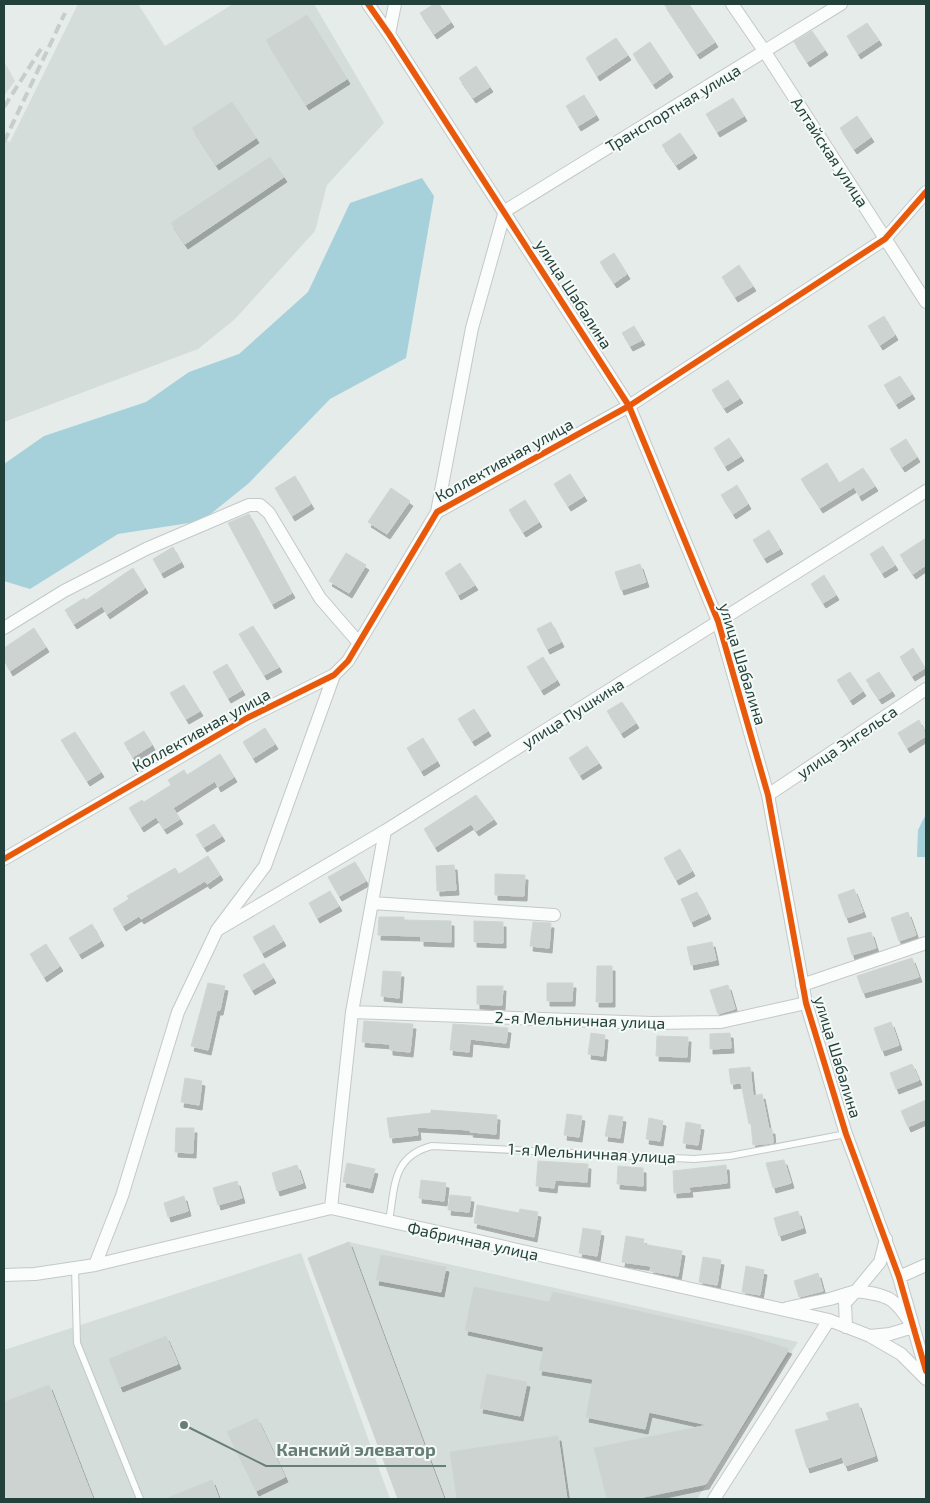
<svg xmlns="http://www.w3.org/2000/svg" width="930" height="1503" font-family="'Exo 2',sans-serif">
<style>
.built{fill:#d4ddd9}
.water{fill:#a6d1db}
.building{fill:#cdd3d1;stroke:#cfd5d2;filter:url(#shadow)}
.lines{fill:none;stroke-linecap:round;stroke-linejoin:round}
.lane-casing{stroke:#c3c9c7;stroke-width:8}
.street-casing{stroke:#c3c9c7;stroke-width:14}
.lane{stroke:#fbfcfc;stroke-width:6}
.street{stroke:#fbfcfc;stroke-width:12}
.rail{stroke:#c7cdcb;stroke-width:4;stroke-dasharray:10 5;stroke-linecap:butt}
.cycleway-casing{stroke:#f5faf8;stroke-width:9}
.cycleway{stroke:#e8590c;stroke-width:6}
.labels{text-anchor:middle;stroke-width:4;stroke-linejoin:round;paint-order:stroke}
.street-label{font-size:16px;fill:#22413a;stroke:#f5faf8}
.leader{fill:none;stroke:#677d77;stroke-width:2}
.callout-dot{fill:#677d77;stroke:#f5faf8;stroke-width:2}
.callout-label{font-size:18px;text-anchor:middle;font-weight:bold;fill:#677d77;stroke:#f5faf8;stroke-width:4;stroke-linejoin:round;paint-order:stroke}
</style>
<defs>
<filter id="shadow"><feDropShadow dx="3" dy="5" stdDeviation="0" flood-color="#0004"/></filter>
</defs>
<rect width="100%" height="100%" fill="#e6ece9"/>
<path class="built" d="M78,4H138L165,46L233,4H314L384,123L327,185L315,231L235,319L198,349L4,422V140L10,142Z
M4,61L15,81L4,96Z
M349,1242L798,1342L697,1499H398L308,1258Z
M301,1253L390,1499H4V1350Z"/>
<path class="water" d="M422,178L434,196L406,358L330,399L249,483L202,521L118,534L30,589L4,581V464L44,436L146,402L189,372L239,354L308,292L350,203Z
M926,814V857H917L918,830Z"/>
<path class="building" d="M434,4H439L451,22L434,34L420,13Z
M664,4H689L715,42L697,54Z
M307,15L347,79L306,105L266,40Z
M867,23L879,40L858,54L847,36Z
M812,31L825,50L807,62L794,42Z
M616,38L628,55L597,76L586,58Z
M650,42L670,72L653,84L633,54Z
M476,66L490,87L473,98L459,78Z
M584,95L596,115L578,126L566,106Z
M733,98L744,116L717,132L706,114Z
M232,102L256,138L216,165L192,128Z
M857,116L871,137L854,149L840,128Z
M680,133L694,153L676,165L662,145Z
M270,157L284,177L185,244L171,223Z
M614,253L627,274L614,283L600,262Z
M739,265L753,286L735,297L722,277Z
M884,316L895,335L880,345L868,326Z
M634,326L642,340L630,346L622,333Z
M900,376L912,394L896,404L884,385Z
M728,380L740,398L724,408L712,390Z
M729,438L741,456L725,466L714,448Z
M906,439L917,457L902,467L890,449Z
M827,463L839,483L863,468L875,486L859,496L854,487L820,508L801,479Z
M570,474L584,496L568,506L554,484Z
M295,476L311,504L292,516L275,488Z
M737,485L748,504L733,514L721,495Z
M391,488L410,501L387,534L368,522Z
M525,500L539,522L523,532L509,510Z
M249,514L292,593L272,604L228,523Z
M769,530L780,549L764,558L753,540Z
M926,538V565L913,574L900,555Z
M883,546L895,565L882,573L870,554Z
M173,547L181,562L161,573L153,559Z
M346,553L366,565L349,593L329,581Z
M460,563L475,585L458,595L445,573Z
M640,564L646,582L621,590L615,572Z
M133,568L145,588L107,614L102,606L74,624L65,610L84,598L86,600Z
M824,575L836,595L823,603L811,584Z
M551,622L561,642L547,649L537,629Z
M253,626L279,667L264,675L239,634Z
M34,628L46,647L10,671L4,660V648Z
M913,648L925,668L912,676L900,657Z
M543,657L557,680L541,690L527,667Z
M227,664L242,690L228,698L213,672Z
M850,672L863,691L850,700L837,680Z
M879,672L892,691L879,699L866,680Z
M184,685L200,711L186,719L170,693Z
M622,702L636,723L621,733L607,711Z
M474,709L488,731L472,741L458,719Z
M919,720L926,736L907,748L898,733Z
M265,728L275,744L253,758L243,742Z
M144,731L152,745L133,757L124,743Z
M75,732L101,772L87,781L61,740Z
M423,738L437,761L421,771L407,748Z
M587,746L599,763L580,775L569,758Z
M220,754L234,777L218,787L215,781L173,808L180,819L164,829L156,817L141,827L129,808L142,800L144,802L171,785L168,780L184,770L187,775Z
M476,795L494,819L476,831L471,824L435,847L424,829Z
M214,824L222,836L204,847L196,835Z
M680,849L692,871L676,880L664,858Z
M208,856L220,875L207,884L205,881L141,919L139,916L123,926L113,909L129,899L127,896L175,868L179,874Z
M355,862L366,881L339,896L328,877Z
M454,865L456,890L437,891L436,866Z
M495,874L525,875L524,896L495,895Z
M854,889L863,912L846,918L838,895Z
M330,891L339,906L317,918L309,903Z
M697,892L708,914L691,922L681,899Z
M908,912L916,935L899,941L891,918Z
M379,917H404V920L451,921V942L421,941V936L378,935Z
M474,921L503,922V943L474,942Z
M533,922L551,923L549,948L530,946Z
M92,924L101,941L79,954L69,938Z
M274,925L283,941L262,953L253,937Z
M871,932L876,948L852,955L847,938Z
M712,942L716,960L691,965L687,947Z
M46,944L60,966L44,977L30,954Z
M912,958L919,977L863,993L857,976Z
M264,963L273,978L252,990L243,975Z
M597,966H612V1002H596Z
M383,971L401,972L399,998L381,996Z
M208,983L225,986L220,1010H217L208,1050L191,1046Z
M547,983H573L572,1001H547Z
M728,985L735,1009L718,1014L710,990Z
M477,986H503L502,1005L477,1004Z
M364,1021L413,1024L410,1052L390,1050V1044L362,1042Z
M891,1022L899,1045L882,1051L874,1028Z
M453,1024L508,1028L506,1043L470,1039L469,1052L450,1050Z
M591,1033L605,1035L603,1056L588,1054Z
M730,1033L731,1048L710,1049V1034Z
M657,1036L688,1037L687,1057L656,1056Z
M912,1064L919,1080L896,1089L890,1073Z
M750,1067L753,1096L762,1094L769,1129H772L773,1143L753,1145L751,1123L749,1124L741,1083L731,1084L729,1069Z
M185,1078L202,1081L199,1105L181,1102Z
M926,1100V1119L908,1127L901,1111Z
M431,1110L497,1115L496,1134L470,1132L471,1130L417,1127L418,1135L390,1138L387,1118L431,1113Z
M567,1114L582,1116L579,1137L564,1135Z
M609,1115L623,1117L620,1138L605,1136Z
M649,1118L663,1121L660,1141L646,1139Z
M686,1122L701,1125L698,1145L683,1143Z
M176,1128H194L193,1153L175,1152Z
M784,1160L791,1183L773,1188L766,1163Z
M538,1161L588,1164L587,1182L555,1180L554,1188L536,1186Z
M347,1163L375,1169L370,1188L343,1182Z
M297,1165L303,1183L277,1191L272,1173Z
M726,1165L727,1183L689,1187L690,1192L674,1193L673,1171Z
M618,1166L643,1168V1186L617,1184Z
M421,1180L446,1183L444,1201L419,1198Z
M237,1181L242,1198L218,1205L213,1188Z
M450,1195L471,1197L469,1212L448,1210Z
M184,1196L188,1211L168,1217L164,1203Z
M477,1205L519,1213L520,1209L538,1212L534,1237L474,1223Z
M798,1211L803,1228L779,1236L774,1218Z
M583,1228L601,1231L597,1256L579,1253Z
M626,1236L644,1239L643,1244L682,1251L678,1276L650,1271L651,1266L622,1262Z
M349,1242L378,1321L444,1499H398L308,1258Z
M381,1255L446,1267L441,1292L376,1280Z
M703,1257L721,1260L717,1285L699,1282Z
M746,1266L764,1270L760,1295L742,1292Z
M818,1273L823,1291L799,1297L794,1281Z
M474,1287L549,1302L553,1292L749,1336L789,1349L706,1484L634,1499H607L594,1448L708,1425L649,1412L645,1429L586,1417L593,1379L539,1370L544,1347L465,1330Z
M166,1336L178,1364L120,1387L109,1359Z
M487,1374L527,1382L520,1416L480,1408Z
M49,1385L93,1499H7L4,1492V1402Z
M858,1403L875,1456L845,1466L842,1457L807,1468L795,1430L829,1420L826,1413Z
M257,1418L285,1477L256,1491L227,1432Z
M558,1436L567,1499H457L450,1452Z
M212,1480L219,1499H165Z"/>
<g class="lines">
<g class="lane-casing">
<path id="lane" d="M389,1221C395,1187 392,1156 432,1146L694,1159L730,1156L846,1134
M75,1268L77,1343L140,1499"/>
</g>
<g class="street-casing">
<path id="street" d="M368,4L389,34L629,406L718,621L768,795L806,1003L846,1134L899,1277L926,1371
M732,4L765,52L926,302
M389,34L395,4
M437,512L472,328L505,211L841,4
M4,628L64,591L146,549L249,505H260L269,513L320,598L359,643
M768,795L926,689
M4,859L247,718L334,675L348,661L437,512L629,406L885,239L926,192
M372,903L554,915
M217,930L385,831L926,491
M802,985L926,943
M352,1012L652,1023L721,1022L806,1003
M331,1208L352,1012L385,831
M95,1265L122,1196L178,1012L217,930L265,866L334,675
M4,1275L35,1274L95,1265L331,1208L829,1320L870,1336L901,1354L926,1379
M899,1277L926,1265
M787,1308L830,1299L856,1291L880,1262L886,1239
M846,1327L845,1303L856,1291C890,1295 895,1298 913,1327L890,1334L870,1336
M714,1499L829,1320"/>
</g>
<use href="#lane" class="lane"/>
<use href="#street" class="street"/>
<path class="rail" d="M4,107L41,49
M4,142L65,13"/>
<g class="cycleway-casing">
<path id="cycleway" d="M368,4L389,34L629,406L718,621L768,795L806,1003L846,1134L899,1277L926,1371
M4,859L247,718L334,675L348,661L437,512L629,406L885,239L926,192"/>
</g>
<use href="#cycleway" class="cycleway"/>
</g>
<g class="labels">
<g class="street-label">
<text transform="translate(673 108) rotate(-31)" y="6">Транспортная улица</text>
<text transform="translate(830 152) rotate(57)" y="6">Алтайская улица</text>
<text transform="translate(574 294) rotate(57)" y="6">улица Шабалина</text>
<text transform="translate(504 460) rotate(-29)" y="6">Коллективная улица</text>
<text transform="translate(743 664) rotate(73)" y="6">улица Шабалина</text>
<text transform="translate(573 713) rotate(-32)" y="6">улица Пушкина</text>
<text transform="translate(201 730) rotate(-29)" y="6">Коллективная улица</text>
<text transform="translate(847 742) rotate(-34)" y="6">улица Энгельса</text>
<text transform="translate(580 1020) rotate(2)" y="6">2-я Мельничная улица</text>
<text transform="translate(838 1057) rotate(73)" y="6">улица Шабалина</text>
<text transform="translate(592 1153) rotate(3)" y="6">1-я Мельничная улица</text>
<text transform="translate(473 1241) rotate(12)" y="6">Фабричная улица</text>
</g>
</g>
<path class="leader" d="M184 1425L266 1466H446"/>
<circle class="callout-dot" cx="184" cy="1425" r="5"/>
<g class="callout-label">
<text x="356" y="1456">Канский элеватор</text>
</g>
<rect width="930" height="1503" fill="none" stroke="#22413a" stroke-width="10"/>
</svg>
